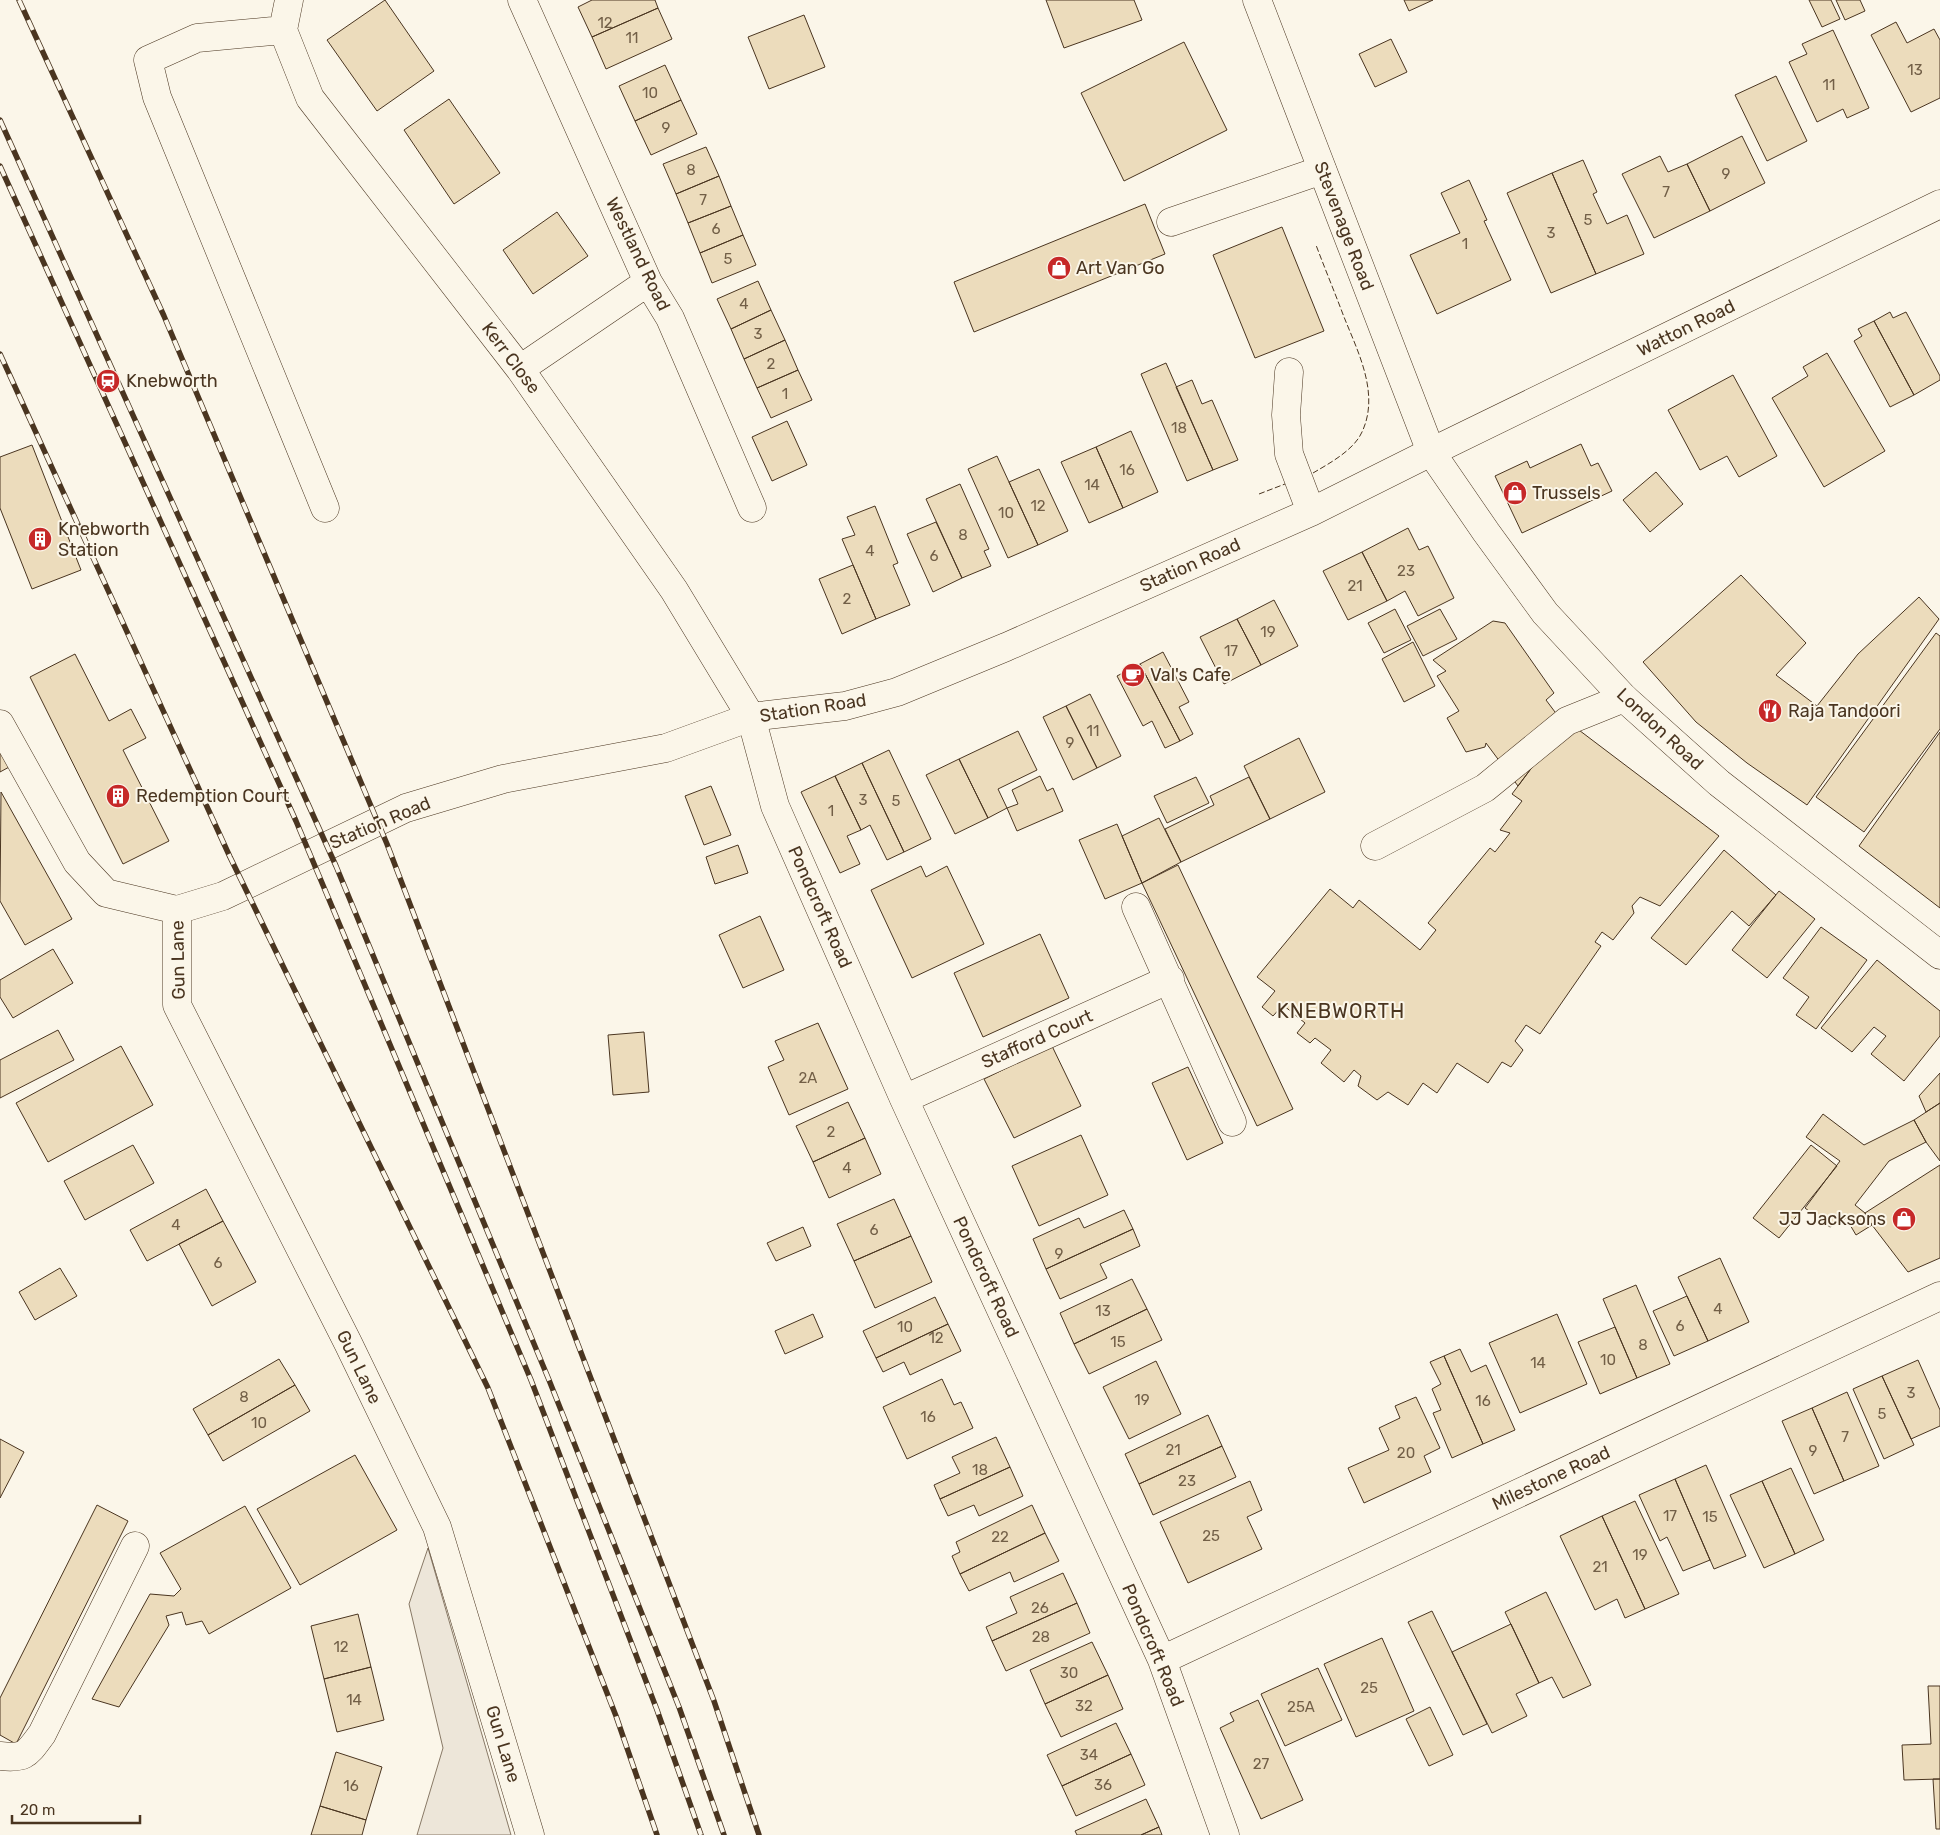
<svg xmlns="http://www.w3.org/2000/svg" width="1940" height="1835" font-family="Rubik,sans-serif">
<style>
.green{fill:#ede6d9;stroke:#887966}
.building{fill:#ecdcbc;stroke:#4a3520}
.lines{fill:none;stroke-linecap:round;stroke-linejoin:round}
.minor-casing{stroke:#4a3520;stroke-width:29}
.major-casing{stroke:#4a3520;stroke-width:29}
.minor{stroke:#fbf6e9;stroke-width:28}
.major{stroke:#fbf6e9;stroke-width:28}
.rail-casing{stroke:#4a3520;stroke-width:5.5}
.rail{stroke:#fbf6e9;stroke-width:4;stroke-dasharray:11;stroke-linecap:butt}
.fence{stroke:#4a3520;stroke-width:1;stroke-dasharray:6 2.5;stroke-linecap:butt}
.labels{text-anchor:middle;stroke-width:4;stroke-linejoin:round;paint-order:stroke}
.number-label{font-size:15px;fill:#725f47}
.street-label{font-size:18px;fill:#4a3520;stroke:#fbf6e9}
.poi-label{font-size:18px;fill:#4a3520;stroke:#fbf6e9;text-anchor:start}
.quarter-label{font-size:20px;letter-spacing:1px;fill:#4a3520;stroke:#fbf6e9}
</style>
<rect width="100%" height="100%" fill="#fbf6e9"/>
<path class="green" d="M428,1548L511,1835H417L443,1748L409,1604Z"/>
<path class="building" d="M385,0L434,71L377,111L327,40Z
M592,0H655L658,8L592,37L578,7Z
M1046,0H1134L1142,20L1064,48Z
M1404,0H1433L1409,11Z
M1809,0H1831L1840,19L1822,27Z
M1836,0H1860L1865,11L1845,20Z
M658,8L672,39L606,69L592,37Z
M804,15L825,67L769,89L748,37Z
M1896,22L1907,43L1934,29L1940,40V98L1911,112L1871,35Z
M1833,30L1869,108L1847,118L1843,109L1817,122L1789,62L1807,54L1802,44Z
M1391,39L1407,72L1375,87L1359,54Z
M1184,42L1227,130L1124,181L1081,93Z
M665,65L681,100L635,121L619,86Z
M1776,76L1807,141L1767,161L1735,95Z
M449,99L500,173L454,204L404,130Z
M681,100L697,134L651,155L635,121Z
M1742,136L1765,183L1710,211L1687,164Z
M706,147L719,176L676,194L663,164Z
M1660,156L1668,172L1687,164L1710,211L1654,238L1622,174Z
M1583,160L1597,192L1593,194L1607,224L1627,215L1644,254L1596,274L1552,173Z
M1552,173L1596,274L1551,293L1507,193Z
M719,176L731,206L688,223L676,194Z
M1469,180L1487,220L1484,221L1511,280L1437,314L1410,255L1460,233L1441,193Z
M1145,204L1165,254L974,332L954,282Z
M731,206L743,235L700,253L688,223Z
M557,212L588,256L533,294L503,250Z
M1282,227L1324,331L1255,358L1213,255Z
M743,235L756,265L712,283L700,253Z
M758,281L771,310L731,329L717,299Z
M771,310L785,340L744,359L731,329Z
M1890,312L1893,318L1906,312L1940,376V380L1914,395L1874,321Z
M1874,321L1914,395L1890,407L1854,341L1862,336L1858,329Z
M785,340L798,370L757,388L744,359Z
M1827,353L1885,451L1824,487L1772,398L1808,376L1803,367Z
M1166,363L1213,470L1187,481L1141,374Z
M798,370L812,400L771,418L757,388Z
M1733,375L1777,456L1739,477L1727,456L1700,470L1668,410Z
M1192,380L1202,404L1212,400L1238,460L1213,470L1176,387Z
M787,421L807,465L772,481L752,437Z
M1131,431L1158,492L1123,508L1096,447Z
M1581,444L1591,466L1598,463L1612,491L1522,533L1495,476L1527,461L1530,468Z
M32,445L81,570L32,589L0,508V457Z
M1096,447L1123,508L1089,523L1061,462Z
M997,456L1038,545L1008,558L968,469Z
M1039,469L1068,531L1038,545L1009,482Z
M1656,472L1683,504L1650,532L1623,500Z
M960,484L989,549L984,551L991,566L962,578L926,499Z
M875,506L898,563L893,565L910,605L876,619L842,539L855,535L847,517Z
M936,522L962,578L933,592L907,534Z
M1408,528L1419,550L1428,546L1454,598L1418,616L1405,591L1387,601L1362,552Z
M1362,552L1387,601L1348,620L1323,571Z
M853,565L876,619L842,634L819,579Z
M1741,575L1806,643L1776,675L1817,706L1858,654L1919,597L1939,619L1807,805L1747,763L1696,722L1643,662Z
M1274,600L1298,646L1261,665L1237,619Z
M1395,609L1411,640L1384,653L1368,623Z
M1440,609L1457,639L1423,656L1407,626Z
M1237,619L1261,665L1224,684L1200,637Z
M1493,621L1505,623L1554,693L1546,700L1564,724L1518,786L1486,743L1485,747L1466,752L1447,718L1459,711L1437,676L1446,671L1433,660Z
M1936,633L1940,636V729L1864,832L1816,797Z
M1413,642L1435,686L1404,702L1382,659Z
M1163,652L1189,702L1179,707L1193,734L1180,741L1140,664Z
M75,654L109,721L131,709L146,738L123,750L169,841L123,864L30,677Z
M1140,664L1180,741L1165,748L1152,721L1143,726L1117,676Z
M1090,694L1121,756L1097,768L1066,706Z
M1066,706L1097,768L1073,780L1043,717Z
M1567,721L1719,836L1660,906L1640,897L1632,906L1634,913L1613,940L1602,932L1595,942L1601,946L1540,1034L1526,1025L1515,1041L1523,1050L1511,1067L1502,1062L1488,1083L1457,1063L1437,1093L1423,1083L1408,1105L1388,1092L1377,1100L1358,1086L1361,1076L1354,1070L1344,1082L1321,1063L1331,1050L1315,1038L1310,1043L1297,1033L1305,1023L1283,1005L1273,1016L1262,1007L1275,991L1257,977L1330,889L1353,908L1359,900L1420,950L1436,930L1428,923L1490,848L1495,852L1510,833L1500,830L1522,801L1512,794Z
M1018,731L1037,770L998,789L1007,808L988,818L959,759Z
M1940,732V908L1859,846Z
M1299,738L1325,792L1270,819L1244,766Z
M0,743L11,766L0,772Z
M889,750L931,839L904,852L862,763Z
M959,759L988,818L955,834L926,775Z
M862,763L904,852L887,860L870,825L861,830L835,776Z
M835,776L861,830L847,836L860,864L840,873L801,792Z
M1040,776L1047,791L1053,788L1063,811L1017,831L1007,808L1018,804L1012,790Z
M1196,777L1209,803L1167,823L1154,796Z
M1249,777L1270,819L1181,862L1165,829L1214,805L1210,796Z
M711,786L731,835L704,845L685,796Z
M1,792L72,919L25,945L0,901Z
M1159,818L1181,862L1142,883L1122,836Z
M1117,824L1142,883L1105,899L1079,840Z
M738,845L748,873L715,884L706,857Z
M1724,850L1776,895L1749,926L1732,911L1686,965L1651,938Z
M1178,865L1293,1109L1257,1126L1142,883Z
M921,866L926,877L947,866L984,944L912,978L871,890Z
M1779,891L1815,919L1767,978L1732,950Z
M760,916L784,970L743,988L719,935Z
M1821,927L1867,960L1816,1029L1796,1015L1809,997L1783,978Z
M1040,934L1069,998L983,1037L954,973Z
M53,949L73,983L13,1018L0,997V980Z
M1877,960L1940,1011V1036L1904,1081L1871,1054L1886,1036L1874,1027L1852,1052L1821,1028Z
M818,1023L848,1089L789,1115L768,1067L784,1060L775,1041Z
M58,1030L74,1060L0,1098V1060Z
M644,1032L649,1092L613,1095L608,1035Z
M121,1046L153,1105L48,1162L16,1103Z
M1052,1046L1081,1106L1014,1138L984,1079Z
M1188,1067L1223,1143L1187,1160L1152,1083Z
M1940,1073V1103L1926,1112L1919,1096Z
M848,1102L865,1138L813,1162L796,1126Z
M1940,1103V1161L1926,1142L1914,1120Z
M1823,1114L1864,1145L1914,1120L1926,1142L1889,1161L1855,1205L1865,1213L1872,1225L1856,1235L1846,1218L1830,1227L1805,1208L1840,1161L1806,1137Z
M1081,1135L1108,1195L1039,1226L1012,1166Z
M865,1138L881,1174L829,1198L813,1162Z
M133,1145L154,1183L85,1220L64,1181Z
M1811,1145L1837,1166L1779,1238L1753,1218Z
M1940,1165V1258L1908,1272L1872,1225L1865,1213Z
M206,1189L223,1221L147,1261L130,1230Z
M894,1199L911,1236L854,1261L837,1224Z
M1124,1210L1133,1229L1046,1269L1033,1239L1079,1218L1084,1228Z
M223,1221L256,1282L212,1306L179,1244Z
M803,1227L811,1246L776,1261L767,1243Z
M1133,1229L1140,1246L1100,1264L1107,1278L1060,1299L1046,1269Z
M911,1236L932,1282L875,1308L854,1261Z
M1720,1258L1749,1322L1708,1341L1678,1277Z
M60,1268L77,1296L35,1320L19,1292Z
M1132,1279L1147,1309L1074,1344L1060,1313Z
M1636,1285L1670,1364L1637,1378L1603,1299Z
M1687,1296L1708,1341L1674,1356L1653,1311Z
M935,1297L948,1324L876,1358L863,1331Z
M1147,1309L1162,1340L1089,1374L1074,1344Z
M813,1314L823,1337L785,1354L775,1331Z
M1557,1314L1587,1384L1520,1413L1489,1343Z
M948,1324L961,1351L910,1375L904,1362L883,1372L876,1358Z
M1615,1327L1637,1378L1600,1394L1578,1342Z
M1460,1349L1471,1372L1486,1365L1515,1430L1483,1444L1444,1356Z
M1444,1356L1483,1444L1452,1458L1433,1413L1441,1410L1432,1389L1441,1384L1430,1362Z
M279,1359L295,1385L208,1435L193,1409Z
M1918,1360L1940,1410V1426L1911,1439L1882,1376Z
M1156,1361L1181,1414L1129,1439L1103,1387Z
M1882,1376L1914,1445L1884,1459L1853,1389Z
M942,1379L954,1405L961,1402L973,1428L907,1459L883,1407Z
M295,1385L310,1411L223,1461L208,1435Z
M1847,1392L1879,1466L1844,1481L1812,1408Z
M1416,1397L1440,1448L1424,1456L1431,1472L1364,1503L1348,1468L1389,1450L1379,1428L1400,1418L1395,1406Z
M1812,1408L1844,1481L1814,1494L1782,1421Z
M1208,1415L1222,1446L1139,1484L1125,1454Z
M996,1437L1010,1467L940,1499L934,1485L960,1473L952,1457Z
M0,1439L24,1452L0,1498Z
M1222,1446L1236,1477L1153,1515L1139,1484Z
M355,1455L397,1530L300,1585L257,1509Z
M1706,1465L1746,1556L1714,1569L1675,1479Z
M1010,1467L1023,1496L979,1516L974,1505L948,1516L940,1499Z
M1791,1468L1824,1540L1795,1554L1762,1481Z
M1675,1479L1710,1560L1683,1571L1667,1537L1660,1541L1639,1495Z
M1250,1481L1262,1510L1247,1517L1262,1549L1188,1583L1160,1522Z
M1762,1481L1795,1554L1764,1568L1730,1495Z
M1635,1501L1679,1594L1645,1609L1602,1516Z
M97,1505L128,1521L16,1744L0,1735V1698Z
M1032,1505L1045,1533L960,1574L952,1556L960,1552L956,1542Z
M245,1506L291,1588L209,1634L202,1621L186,1625L182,1612L166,1616L169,1625L119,1707L92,1699L150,1594L174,1596L181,1589L160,1553Z
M1602,1516L1645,1609L1625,1618L1617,1599L1595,1610L1560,1536Z
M1045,1533L1059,1561L1014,1582L1010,1572L969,1591L960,1574Z
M1063,1573L1077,1603L992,1641L986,1627L1017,1613L1010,1597Z
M1546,1592L1591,1685L1563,1698L1552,1677L1539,1683L1505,1612Z
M1077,1603L1090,1633L1006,1671L992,1641Z
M1432,1611L1487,1724L1463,1735L1408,1622Z
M358,1614L371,1667L324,1679L311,1626Z
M1511,1624L1539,1683L1516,1694L1527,1716L1492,1733L1452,1652Z
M1382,1638L1414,1711L1356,1737L1324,1664Z
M1092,1642L1108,1675L1045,1704L1030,1670Z
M371,1667L384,1720L337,1732L324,1679Z
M1318,1668L1342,1720L1285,1746L1261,1694Z
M1108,1675L1123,1709L1061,1737L1045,1704Z
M1928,1686H1940V1779L1904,1780L1902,1745L1931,1744Z
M1258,1700L1303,1800L1261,1819L1220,1728L1234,1721L1230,1713Z
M1430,1707L1453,1755L1429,1766L1406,1719Z
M1116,1723L1131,1754L1062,1786L1047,1755Z
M336,1752L382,1767L366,1820L320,1806Z
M1131,1754L1145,1785L1076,1816L1062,1786Z
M1933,1779H1940V1829H1936Z
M1146,1799L1159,1827L1141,1835H1077L1075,1831Z
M320,1806L366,1820L362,1835H311Z
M1159,1827L1162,1835H1141Z"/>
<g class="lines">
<g class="minor-casing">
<path id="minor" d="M289,0L283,30L310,98L520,369L674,590L751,717L775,806L904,1099L1162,1660L1225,1835
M522,0L648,282L670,318L752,508
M283,30L197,38L148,60L157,97L325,508
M1171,222L1322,170
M520,369L648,282
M1289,372L1286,415L1289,454L1311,512
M0,724L77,862L106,893L177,910L223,896L406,808L503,779L666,748L751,717L845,706L897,692L1006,647L1311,512L1431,452L1940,204
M1375,846L1485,788L1567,721L1624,698
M1136,907L1232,1122
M177,910V1005L348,1343L437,1527L530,1835
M904,1099L1170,979
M1162,1660L1940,1296
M0,1756C26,1759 27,1754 42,1734L135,1546"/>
</g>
<g class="major-casing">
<path id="major" d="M1257,0L1431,452L1486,532L1545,613L1624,698L1719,783L1940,955"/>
</g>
<use href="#minor" class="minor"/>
<use href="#major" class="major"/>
<g class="rail-casing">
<path id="rail" d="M19,0L164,316L387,844L714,1701L759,1835
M0,120L336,866L549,1380L679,1707L724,1835
M0,166L296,821L531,1380L657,1710L701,1835
M0,354L230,857L488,1388L616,1716L657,1835"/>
</g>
<use href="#rail" class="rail"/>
<path class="fence" d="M1313,473C1330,463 1354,450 1362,432C1380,394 1358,352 1344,317C1335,293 1325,269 1316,245
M1259,494L1285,484"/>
</g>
<defs>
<g id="shop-disc" transform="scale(1.25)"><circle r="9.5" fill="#c62828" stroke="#fbf6e9"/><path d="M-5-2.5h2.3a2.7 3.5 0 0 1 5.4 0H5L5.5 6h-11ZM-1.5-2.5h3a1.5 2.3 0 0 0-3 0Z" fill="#fff"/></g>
<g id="station-disc" transform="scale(1.25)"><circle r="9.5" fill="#c62828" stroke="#fbf6e9"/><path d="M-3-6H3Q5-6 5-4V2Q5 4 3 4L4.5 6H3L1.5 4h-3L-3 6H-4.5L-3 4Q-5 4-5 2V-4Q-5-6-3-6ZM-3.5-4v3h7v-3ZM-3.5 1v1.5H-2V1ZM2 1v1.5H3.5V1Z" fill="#fff"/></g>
<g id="building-disc" transform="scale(1.25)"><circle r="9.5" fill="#c62828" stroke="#fbf6e9"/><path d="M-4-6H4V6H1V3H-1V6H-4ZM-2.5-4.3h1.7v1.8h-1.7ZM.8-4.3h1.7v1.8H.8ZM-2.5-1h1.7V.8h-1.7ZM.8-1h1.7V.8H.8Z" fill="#fff"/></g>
<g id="cafe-disc" transform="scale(1.25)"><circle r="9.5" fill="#c62828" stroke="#fbf6e9"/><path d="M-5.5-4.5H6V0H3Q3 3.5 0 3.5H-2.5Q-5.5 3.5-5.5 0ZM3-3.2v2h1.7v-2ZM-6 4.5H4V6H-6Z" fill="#fff"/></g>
<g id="restaurant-disc" transform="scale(1.25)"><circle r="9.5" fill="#c62828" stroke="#fbf6e9"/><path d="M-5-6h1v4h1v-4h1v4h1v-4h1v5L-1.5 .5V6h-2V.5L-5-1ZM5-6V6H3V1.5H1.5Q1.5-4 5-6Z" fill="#fff"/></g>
</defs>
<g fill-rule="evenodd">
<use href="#shop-disc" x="1059" y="268"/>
<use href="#station-disc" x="108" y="381"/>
<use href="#shop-disc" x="1515" y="493"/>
<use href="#building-disc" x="40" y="539"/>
<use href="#cafe-disc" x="1133" y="675"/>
<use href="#restaurant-disc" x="1770" y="711"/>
<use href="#building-disc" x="118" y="796"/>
<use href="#shop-disc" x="1904" y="1219"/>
</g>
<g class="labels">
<g class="number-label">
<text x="605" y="28">12</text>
<text x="632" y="43">11</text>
<text x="1915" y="75">13</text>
<text x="1829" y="90">11</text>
<text x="650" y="98">10</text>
<text x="666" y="133">9</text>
<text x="691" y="175">8</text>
<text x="1726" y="179">9</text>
<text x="1666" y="197">7</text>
<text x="703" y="205">7</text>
<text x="1588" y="225">5</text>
<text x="716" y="234">6</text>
<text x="1551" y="238">3</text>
<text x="1465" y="249">1</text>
<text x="728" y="264">5</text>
<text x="744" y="309">4</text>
<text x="758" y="339">3</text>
<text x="771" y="369">2</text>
<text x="785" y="399">1</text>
<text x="1179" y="433">18</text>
<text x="1127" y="475">16</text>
<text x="1092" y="490">14</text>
<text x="1038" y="511">12</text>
<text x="1006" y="518">10</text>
<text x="963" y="540">8</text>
<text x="870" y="556">4</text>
<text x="934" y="561">6</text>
<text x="1406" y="576">23</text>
<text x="1355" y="591">21</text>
<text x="847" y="604">2</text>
<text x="1268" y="637">19</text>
<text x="1231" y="656">17</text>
<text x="1093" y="736">11</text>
<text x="1070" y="748">9</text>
<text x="863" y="805">3</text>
<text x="896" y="806">5</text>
<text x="831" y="816">1</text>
<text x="808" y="1083">2A</text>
<text x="831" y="1137">2</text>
<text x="847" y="1173">4</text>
<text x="176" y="1230">4</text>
<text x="874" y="1235">6</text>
<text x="1059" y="1259">9</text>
<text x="218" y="1268">6</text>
<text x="1718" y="1314">4</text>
<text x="1103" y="1316">13</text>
<text x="1680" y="1331">6</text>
<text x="905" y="1332">10</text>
<text x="936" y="1343">12</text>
<text x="1118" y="1347">15</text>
<text x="1643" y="1350">8</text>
<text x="1608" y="1365">10</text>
<text x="1538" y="1368">14</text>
<text x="1911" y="1398">3</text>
<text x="244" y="1402">8</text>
<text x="1142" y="1405">19</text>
<text x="1483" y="1406">16</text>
<text x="1882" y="1419">5</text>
<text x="928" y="1422">16</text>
<text x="259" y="1428">10</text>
<text x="1845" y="1442">7</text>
<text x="1173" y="1455">21</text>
<text x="1813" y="1456">9</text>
<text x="1406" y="1458">20</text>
<text x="980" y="1475">18</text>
<text x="1187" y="1486">23</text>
<text x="1670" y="1521">17</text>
<text x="1710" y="1522">15</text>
<text x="1211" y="1541">25</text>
<text x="1000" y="1542">22</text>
<text x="1640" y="1560">19</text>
<text x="1600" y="1572">21</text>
<text x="1040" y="1613">26</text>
<text x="1041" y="1642">28</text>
<text x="341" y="1652">12</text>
<text x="1069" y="1678">30</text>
<text x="1369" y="1693">25</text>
<text x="354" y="1705">14</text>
<text x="1084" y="1711">32</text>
<text x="1301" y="1712">25A</text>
<text x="1089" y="1760">34</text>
<text x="1261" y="1769">27</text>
<text x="1103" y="1790">36</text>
<text x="351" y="1791">16</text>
</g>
<g class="street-label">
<text transform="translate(1344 226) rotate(69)" y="6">Stevenage Road</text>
<text transform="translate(638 254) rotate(64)" y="6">Westland Road</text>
<text transform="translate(1686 328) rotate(-26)" y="6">Watton Road</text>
<text transform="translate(511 358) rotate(53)" y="6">Kerr Close</text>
<text transform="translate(1190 565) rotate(-24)" y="6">Station Road</text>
<text transform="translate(813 708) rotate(-9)" y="6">Station Road</text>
<text transform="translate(1660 729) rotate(43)" y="6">London Road</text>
<text transform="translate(380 823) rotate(-23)" y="6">Station Road</text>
<text transform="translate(820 907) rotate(66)" y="6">Pondcroft Road</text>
<text transform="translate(178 960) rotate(-91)" y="6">Gun Lane</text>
<text transform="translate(1037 1039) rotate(-24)" y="6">Stafford Court</text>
<text transform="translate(986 1277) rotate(65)" y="6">Pondcroft Road</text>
<text transform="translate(359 1367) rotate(64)" y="6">Gun Lane</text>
<text transform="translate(1551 1478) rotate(-25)" y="6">Milestone Road</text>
<text transform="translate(1153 1645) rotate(67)" y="6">Pondcroft Road</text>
<text transform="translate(503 1744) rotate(73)" y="6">Gun Lane</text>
</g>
<g class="poi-label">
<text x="1076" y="274">Art Van Go</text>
<text x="126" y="387">Knebworth</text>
<text x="1532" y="499">Trussels</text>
<text x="58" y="535">Knebworth<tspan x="58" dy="21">Station</tspan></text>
<text x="1150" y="681">Val's Cafe</text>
<text x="1788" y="717">Raja Tandoori</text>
<text x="136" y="802">Redemption Court</text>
<text x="1886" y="1225" text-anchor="end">JJ Jacksons</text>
</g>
<g class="quarter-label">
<text x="1341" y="1018">KNEBWORTH</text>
</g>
</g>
<path d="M12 1815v8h128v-8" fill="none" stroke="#4a3520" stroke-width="2.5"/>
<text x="20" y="1815" font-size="15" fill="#4a3520" stroke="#fbf6e9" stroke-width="4" paint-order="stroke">20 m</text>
</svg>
